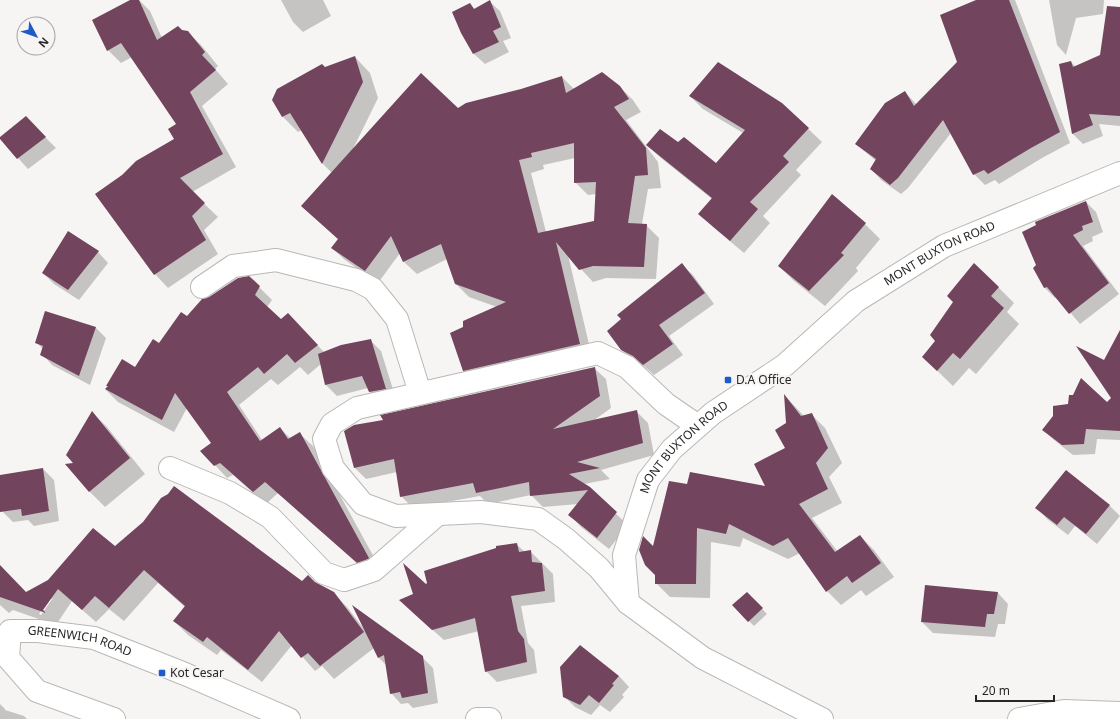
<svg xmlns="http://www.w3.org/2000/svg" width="1120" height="719" font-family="'Noto Sans',sans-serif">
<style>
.shadow{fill:#0003;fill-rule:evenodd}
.building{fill:#72445d;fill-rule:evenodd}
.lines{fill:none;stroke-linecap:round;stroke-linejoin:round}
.minor-casing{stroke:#bab8b6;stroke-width:24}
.minor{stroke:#fff;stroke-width:22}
.poi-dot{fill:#1e5bc8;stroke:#f7f5f3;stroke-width:1.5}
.labels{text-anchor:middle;stroke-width:4;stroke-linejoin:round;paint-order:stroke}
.street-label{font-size:12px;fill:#272726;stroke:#f7f5f3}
.poi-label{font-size:12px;fill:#272726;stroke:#f7f5f3;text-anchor:start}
</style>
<rect width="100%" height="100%" fill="#f7f5f3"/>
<path class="shadow" d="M133,0H139L150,11L162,38L182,31L187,32L201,45L218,66L215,69L228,84L202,106L236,167L192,192L218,217L204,230L218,254L168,288L155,274L96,195L175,139L178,125L132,57L121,63L108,50Z
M281,0H323L331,16L303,32L293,22Z
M978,0H1015L1070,143L1042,158L999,184L995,180L985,185L974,174L951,133L908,188L901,194L881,180L871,169L876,161L856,144L905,92L917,105L958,62Z
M1049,0H1104L1103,14L1076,18L1066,55L1057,45Z
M489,1L500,11L511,38L503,41L509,52L485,64L474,54L470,5L475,9Z
M1120,42V126L1099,124L1103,136L1083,144L1072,133L1071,62L1076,67L1101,56Z
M355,57L370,73L378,98L353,149L458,110L562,77L574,89L620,87L633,100L641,112L626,120L658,162L661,188L648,189L642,224L646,225L659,238L656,279L606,278L593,282L568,255L592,357L476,383L463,371L464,327L497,307L469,297L456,284L447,259L417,274L404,262L400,253L378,283L345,260L332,248L339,240L302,206L332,173L323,164L302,130L298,132L283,117L273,100L325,68ZM575,158V182L588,195L596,194L595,221L546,232L531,173L544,169L543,165Z
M690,96L782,104L822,142L796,170L801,175L763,216L770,223L744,253L713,227L700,214L712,199L661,158L647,145L678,144L716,164L743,133L703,109Z
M25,117L56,148L28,169L0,138Z
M1086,202L1096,212L1103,232L1092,237L1093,241L1083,246L1119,294L1080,324L1057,297L1055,298L1045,288L1035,268Z
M865,224L880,239L856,268L858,271L825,306L794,281L779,266Z
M98,252L108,263L79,300L54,284L43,273Z
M682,265L693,275L714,304L669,336L683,355L654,375L644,366L632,360L621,349Z
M249,277L272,300L267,307L281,320L300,327L324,352L371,341L381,351L396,399L381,402L370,392L368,388L337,396L326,385L321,364L308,375L300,367L278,385L271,379L239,405L262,440L280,428L291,439L300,434L313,446L381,570L370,574L278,493L266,504L233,475L227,478L202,451L212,443L187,408L174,432L118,402L106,390L109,387L108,386L135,368L187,317Z
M998,287L1014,303L1007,312L1019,324L976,374L969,368L953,386L923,357L936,341L954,302Z
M95,327L106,338L90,385L52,365L42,354L43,349L36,342Z
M1120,332V440L1097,439L1095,454L1073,455L1054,440L1044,430L1107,403L1112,398L1105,361Z
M594,368L606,379L611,408L593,421L636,411L648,423L654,455L601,470L610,479L584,484L628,525L609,549L581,527L570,515L578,504L543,507L531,495L488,504L480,496L413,508L401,496L397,472L366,479L354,467L384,421Z
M786,397L804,416L811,414L825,428L842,463L829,477L842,503L812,518L838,552L860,536L874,550L894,577L866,596L861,590L841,605L827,591L800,553L788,559L743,538L740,547L711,542L710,598L670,597L656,583L654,548L687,486L767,487L786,449L788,424Z
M92,412L107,427L145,474L105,507L89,491L75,464Z
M43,469L54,480L59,521L34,526L28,520L13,522L2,511L0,500V476Z
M1066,471L1110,506L1120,516L1097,544L1075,526L1068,535L1047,519L1037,508Z
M516,544L525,552L530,551L553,574L555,602L521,606L528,643L534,650L537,673L497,682L486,671L479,631L444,640L411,611L414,595L425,585Z
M115,547L302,583H315L333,593L347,607L364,629L422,657L433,668L438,703L413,708L408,703L401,704L391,693L387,666L378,657L374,648L334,679L322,666L315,671L292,645L262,682L221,650L217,655L188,635L174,621L185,607L158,583L124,621L109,609L96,622L72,601L56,625L13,610L9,613L0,605V566L26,593ZM53,598L41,615L39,614L49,600Z
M747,593L767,614L754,626L733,605Z
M998,593L1008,604L1005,624H998L995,637L933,633L922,622Z
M619,676L629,687L622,695L624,697L610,712L600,705L591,715L575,707L564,696Z
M0,704L5,709V710L24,716L27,719H0Z"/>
<path class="building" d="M130,0H139L157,40L178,26L182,30L188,31L205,52L202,55L216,70L190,92L223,154L180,178L205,203L192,216L206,240L154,275L95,194L122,175L136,161L174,139L168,129L176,124L121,43L107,51L92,20Z
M490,0L501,27L493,31L499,42L473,54L461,33L452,12L470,3L474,9Z
M976,0H1009L1060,132L1031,148L988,174L984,170L973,175L943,120L898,178L890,185L870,169L876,159L855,144L885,103L905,91L914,106L957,62L940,15Z
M1107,6L1120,7V116L1089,114L1093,125L1072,134L1059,64L1071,61L1073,67L1100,55Z
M355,56L363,82L322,164L290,113L282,117L272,100L277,89L322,64L325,67Z
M718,62L782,103L809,128L783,156L789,162L750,202L758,209L730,241L698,214L712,198L646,145L660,129L678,142L684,137L716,163L745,130L689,96Z
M602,72L620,86L629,99L614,107L646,148L648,175L635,176L628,223L647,224L644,267L593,266L579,270L556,242L580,344L463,371L450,333L463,327V321L506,302L455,284L441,244L403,262L391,236L365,271L331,248L338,239L301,206L421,73L458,108L466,103L521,89L562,76L566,93ZM574,143V183L596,182L594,221L538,233L519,160L532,157L531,153Z
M26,116L46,137L17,159L0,139V137Z
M832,194L866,223L841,253L844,255L809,291L778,266Z
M1086,201L1093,222L1082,226L1083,230L1073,235L1109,283L1069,314L1047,287L1044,288L1033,268L1036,265L1022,232L1036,225L1035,222Z
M68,231L99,251L68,290L42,273Z
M682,263L705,293L659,325L673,344L643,365L633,356L621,350L607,331L621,319L617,315Z
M974,263L999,287L991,296L1004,308L960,359L953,353L937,371L922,357L935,341L930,335L953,302L947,296Z
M249,276L260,286L255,295L281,319L288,313L318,345L295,363L287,354L264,374L258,367L227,392L260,441L280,427L288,439L300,432L369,558L368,559L357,563L265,482L253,492L220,463L214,466L200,451L211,443L175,393L162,420L105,389L108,386H106L122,359L135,367L153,339L159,343L181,312L187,316L202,299L209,297L238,278Z
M45,311L96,327L79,376L40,355L43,346L35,343Z
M1120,330V431L1086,429L1084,444L1062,445L1042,430L1053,416V406L1068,404L1069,395H1073L1081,378L1107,402L1111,398L1076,346L1104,360Z
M371,339L386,389L369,392L362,376L325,385L318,354L341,345Z
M595,367L600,396L553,429L637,410L643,443L577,462L600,468L569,474L590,487L617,512L597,538L568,515L588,490L530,496L529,482L476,493L473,483L400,497L394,459L354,468L344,431L354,425L383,420L380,415Z
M784,394L801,416L812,413L828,448L816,463L828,489L799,504L835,552L860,535L881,563L852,583L847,576L826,592L788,538L773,546L729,524L726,534L697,528L696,584H655V575L645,565L639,550L643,536L653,546L669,481L687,484L690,472L765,486L754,464L785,448L775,430L786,423Z
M92,411L130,458L89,492L65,464L73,463L66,455Z
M43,468L49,511L22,516L21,509L0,512V475Z
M1066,470L1110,505L1086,534L1064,517L1057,525L1035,508Z
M174,486L302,581L308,575L315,582L334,592L364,632L320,666L308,653L301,658L279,631L248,670L207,637L203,642L173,621L185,606L144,570L109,608L95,596L82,610L58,589L43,610L46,613L0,597V565L26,592L48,580L93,528L115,546L143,522L161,498L168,494Z
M517,543L519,552L531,550L532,562L542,563L545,591L511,596L518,631L524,639L527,662L485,672L475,618L432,630L399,600L413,594L403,563L426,584L427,583L424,571L496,548V546Z
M925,585L998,592L994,614H987L985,627L921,622Z
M747,592L763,608L748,622L732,605Z
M352,605L423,656L428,693L402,698L400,692L390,694L384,655L378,658Z
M580,645L619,676L612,684L614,685L599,703L589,695L580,705L563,697L560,667Z"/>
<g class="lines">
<g class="minor-casing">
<g id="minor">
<path d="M202,287L233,266L276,260L356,280L373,289L397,319L420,393"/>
<path d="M170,468L230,493L270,517L324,573L344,580L374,570L438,514"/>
<path d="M628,603L599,568L566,539L538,519L481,512L396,516L363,504L333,468L324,439L332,424L357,408L598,353L627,367L666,404L698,426"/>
<path id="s1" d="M114,719L37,691L8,658L10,631H38L94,638L185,674L289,719"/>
<path d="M477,719H490"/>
<path id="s2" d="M822,719L703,658L628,603L624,555L648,480L672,449L713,413L785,365L856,301L944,246L1120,173"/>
<path d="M1019,719L1064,711L1120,713"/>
</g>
</g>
<use href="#minor" class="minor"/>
</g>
<g class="poi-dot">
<rect x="724" y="376" width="8" height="8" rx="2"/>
<rect x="158" y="669" width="8" height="8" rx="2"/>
</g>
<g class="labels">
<g class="street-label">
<text dy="4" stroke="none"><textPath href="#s2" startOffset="726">MONT BUXTON ROAD</textPath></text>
<text dy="4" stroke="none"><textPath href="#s2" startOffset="402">MONT BUXTON ROAD</textPath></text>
<text dy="4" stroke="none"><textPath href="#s1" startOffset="224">GREENWICH ROAD</textPath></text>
</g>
<g class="poi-label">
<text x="736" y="384">D.A Office</text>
<text x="170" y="677">Kot Cesar</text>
</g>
</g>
<g transform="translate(36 36) rotate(131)"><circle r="19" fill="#f7f5f3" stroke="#a4a3a1"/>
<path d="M0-3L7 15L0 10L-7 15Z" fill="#1e5bc8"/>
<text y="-6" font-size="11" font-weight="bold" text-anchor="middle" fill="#272726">N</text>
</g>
<path d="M976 695v6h78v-6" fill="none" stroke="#272726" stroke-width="2"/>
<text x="982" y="695" font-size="12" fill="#272726" stroke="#f7f5f3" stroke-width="3" paint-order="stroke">20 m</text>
</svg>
